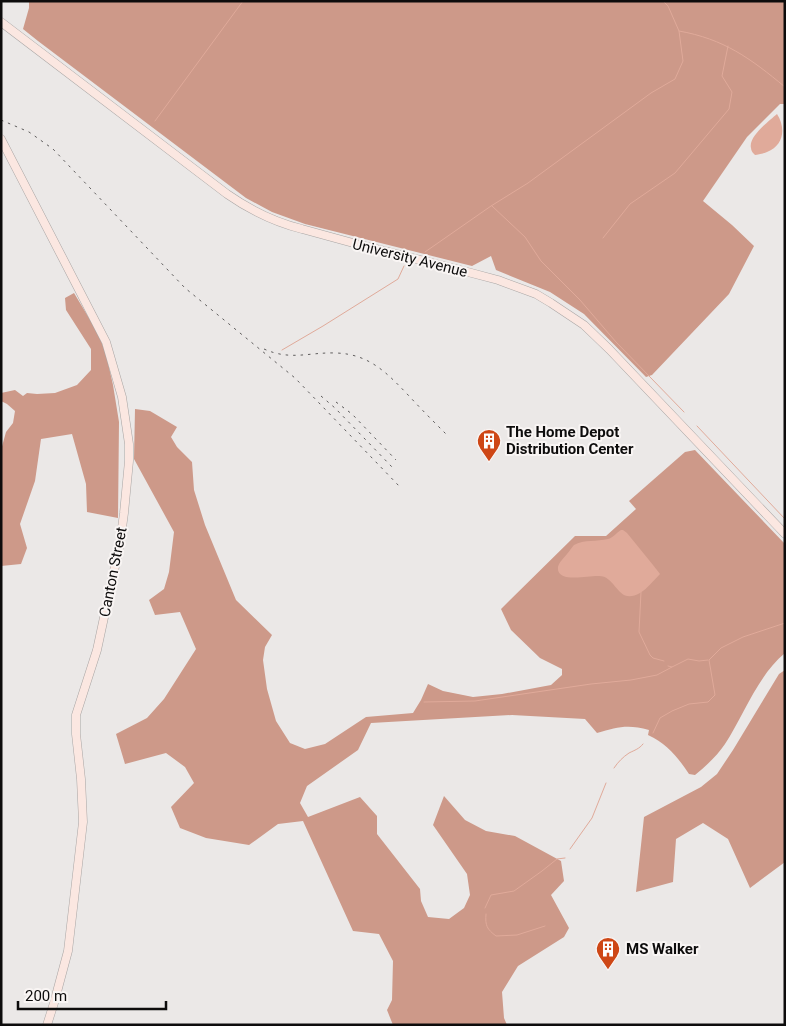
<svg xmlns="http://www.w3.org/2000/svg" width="786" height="1026" font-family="Roboto,sans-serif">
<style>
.forest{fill:#cd9989}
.water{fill:#e0aa9a}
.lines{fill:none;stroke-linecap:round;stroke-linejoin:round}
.stream{stroke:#e0aa9a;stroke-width:1}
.secondary-casing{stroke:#a8a5a4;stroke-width:9}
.secondary{stroke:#fbe7e1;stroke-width:8}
.rail{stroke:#5f5d5d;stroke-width:1;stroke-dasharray:2.5 5;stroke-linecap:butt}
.labels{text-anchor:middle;stroke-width:4;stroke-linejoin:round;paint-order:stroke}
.street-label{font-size:15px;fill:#0d0c0c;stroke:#f9f5f4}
.poi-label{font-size:15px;font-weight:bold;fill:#0d0c0c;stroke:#f9f5f4;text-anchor:start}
</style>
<rect width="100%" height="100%" fill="#ebe8e7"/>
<path class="forest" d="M29,1H785V104H780L747,137L703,201L732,225L754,246L729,294L652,375L646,377L584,314L550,292L496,270L491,256L472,266L305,224L272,212L246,198L38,41L23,29L29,8Z
M74,293L98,333L106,354L113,385L119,422L118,518L87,512L86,484L72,434L41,439L35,481L20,524L27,548L21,564L1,566V450L6,432L13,423L15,411L7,404L1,401V393L15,390L23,396L27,393L37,394L55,393L77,385L91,370V349L66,310L65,298Z
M135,409L150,411L177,427L171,437L177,447L192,462L194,490L205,525L236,600L272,635L265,647L263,660L267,689L276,721L290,743L305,749L325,744L366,717L413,713L421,700L428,684L443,691L473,697L502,694L551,685L562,675V669L540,658L511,630L501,609L575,536H606L636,509L629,501L685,452L695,450L785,544V653C758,675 744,715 725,744C717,756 706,766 695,775L689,774C677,756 667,744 648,735L649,730C628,724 617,727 597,733L585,719L512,715L371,723L358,750L307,786L300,803L308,817L360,797L377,816V834L420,889L421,901L428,917L449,919L464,908L470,895L467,874L433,825L444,796L465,820L486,831L515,836L561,861L564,881L551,895L569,928L564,937L518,966L502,992L504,1018L507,1025H393L387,1010L392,1000L393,961L379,934L353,931L303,821L278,824L249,845L206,838L180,828L171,807L194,783L185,767L166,753L125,764L116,734L147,718L164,699L196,649L180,612L155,615L149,600L164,589L169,572L174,532L134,459Z
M785,670V862L750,888L728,839L703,823L676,839L673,882L636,892L644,817L701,787L717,774L733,750L779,674Z"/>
<path class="water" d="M777,114C786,128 784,145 767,152C763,154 758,154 755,155C753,153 751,151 751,148C748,137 769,121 777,114Z
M621,530H623L627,533L653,565L660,574C654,580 647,589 640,593C617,606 617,576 599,576C590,575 556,584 558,567C559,562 564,558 567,554C569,552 572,547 574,545C584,539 597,542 608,539C613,538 616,533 621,530Z"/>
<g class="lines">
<path class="stream" d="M679,31C724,39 750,58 785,87
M155,121L243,1
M492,206L525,237L541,261L580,300L616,342L684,412
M603,238L630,204L675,173L729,109L732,92L722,76L728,46
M425,252L491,206L528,183L651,93L675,79L683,61L679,31L668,6L663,1
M282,350L323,326L398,279L404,266
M697,426L785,519
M641,592L639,632L650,655L653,658L664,661
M668,666L672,667L688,659L699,661L708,660
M424,702L475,701L591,684L631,680L657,675L672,667
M653,733L660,718L672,711L689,704L708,702L715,695L709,660L721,648L743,637L785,623
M614,768C618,762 623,757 629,753C635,750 639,749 643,744
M570,849L592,818L606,783
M485,908L491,895L514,891L542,871L557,859L565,858
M486,914C485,926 487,929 496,936L517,935L545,926"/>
<g class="secondary-casing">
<path id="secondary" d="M1,22L227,194C250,210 274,222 302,229L353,243L464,271L498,280L536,294L551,303L584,325L609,349L785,534
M1,139L106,342L122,397L129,444V461L124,513L120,543L97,650L76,715V734L81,779L83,822L68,951L54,1003L47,1025"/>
</g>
<use href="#secondary" class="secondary"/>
<path class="rail" d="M1,120L29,132L53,149L185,288L295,378L400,487
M264,349C291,361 309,352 336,353C370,354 388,374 410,397C422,410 435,423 447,435
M321,396L335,408L393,468
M336,402L352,414L396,460"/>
</g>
<defs>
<g id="building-pin" transform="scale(1.25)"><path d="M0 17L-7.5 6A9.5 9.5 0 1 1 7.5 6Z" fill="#ce4716" stroke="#f9f5f4"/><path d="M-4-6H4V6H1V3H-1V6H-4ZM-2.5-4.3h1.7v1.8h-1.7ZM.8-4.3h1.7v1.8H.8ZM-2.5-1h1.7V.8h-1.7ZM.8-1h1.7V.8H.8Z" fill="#fff"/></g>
</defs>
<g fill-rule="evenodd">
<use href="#building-pin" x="489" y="441"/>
<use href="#building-pin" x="608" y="949"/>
</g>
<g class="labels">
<g class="street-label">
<text transform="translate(410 258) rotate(14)" y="5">University Avenue</text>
<text transform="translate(113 572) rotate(-79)" y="5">Canton Street</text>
</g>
<g class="poi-label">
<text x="506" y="437">The Home Depot<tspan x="506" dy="17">Distribution Center</tspan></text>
<text x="626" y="954">MS Walker</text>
</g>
</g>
<rect width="786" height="1026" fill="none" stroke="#0d0c0c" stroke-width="5"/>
<path d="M18 1001v8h148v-8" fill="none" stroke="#0d0c0c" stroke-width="2.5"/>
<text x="25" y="1001" font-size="15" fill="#0d0c0c" stroke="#f9f5f4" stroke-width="4" paint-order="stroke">200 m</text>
</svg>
